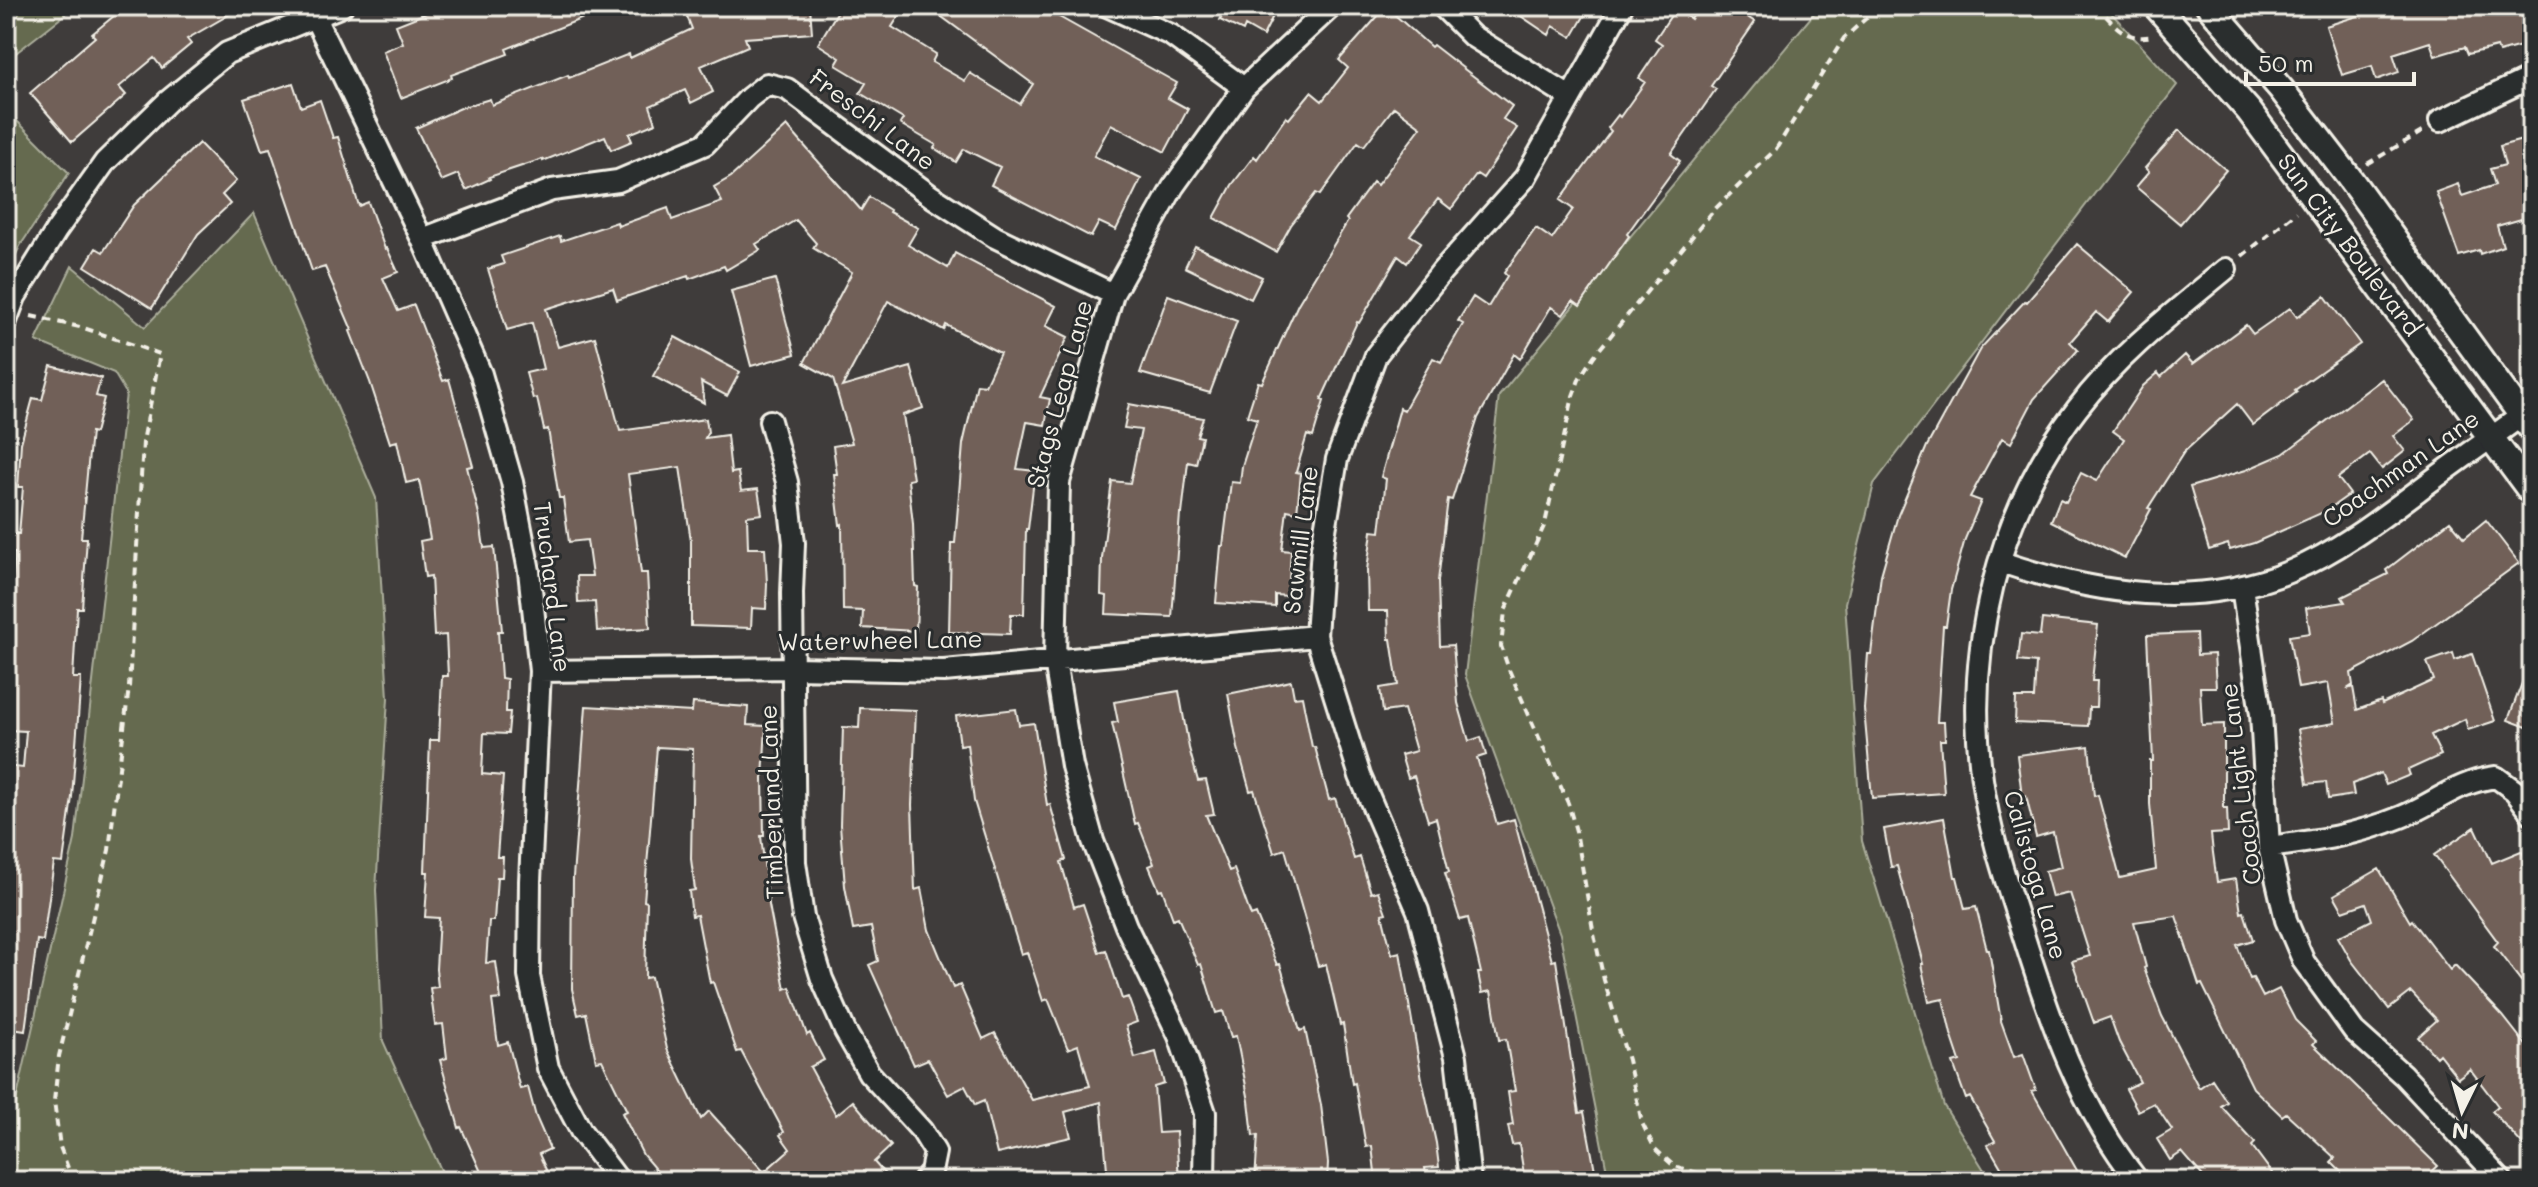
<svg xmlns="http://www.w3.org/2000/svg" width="2538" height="1187" font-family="Mali,sans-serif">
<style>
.green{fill:#656b50;stroke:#acae9c;stroke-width:2}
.building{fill:#716059;stroke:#f4f1e8;stroke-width:2;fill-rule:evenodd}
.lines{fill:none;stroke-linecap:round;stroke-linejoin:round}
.minor-casing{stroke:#f4f1e8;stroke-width:26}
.tertiary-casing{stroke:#f4f1e8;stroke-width:30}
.path{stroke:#f4f1e8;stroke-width:4;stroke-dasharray:8 6;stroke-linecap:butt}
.minor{stroke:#2a2d2e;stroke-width:20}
.tertiary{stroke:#2a2d2e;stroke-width:24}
.labels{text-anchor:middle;stroke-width:6;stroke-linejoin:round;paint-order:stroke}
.street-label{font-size:24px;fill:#f4f1e8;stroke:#2a2d2e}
</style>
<rect width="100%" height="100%" fill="#3f3c3b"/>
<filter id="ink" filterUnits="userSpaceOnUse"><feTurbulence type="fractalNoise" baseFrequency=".0125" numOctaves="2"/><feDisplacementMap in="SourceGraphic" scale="16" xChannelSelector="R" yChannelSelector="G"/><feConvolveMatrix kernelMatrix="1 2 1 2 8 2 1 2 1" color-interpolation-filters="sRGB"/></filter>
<g filter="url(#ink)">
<path class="green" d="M6,6H76L12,56L6,76Z
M1820,6H2105L2177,85L1874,484L1845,603L1862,841L1944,1106L1991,1181H1609L1560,934L1465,675L1499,396Z
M6,95L14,118L69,173L20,246L6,276Z
M254,213L376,498L388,698L376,890L383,1041L446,1181H6V1146L75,839L126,393L114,373L36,341L72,266L145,327Z"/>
<path class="building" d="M126,6H244L187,39L191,44L162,68L154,58L119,87L126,95L72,142L30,93L95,37L92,34Z
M444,6H613L506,49L508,54L451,75L452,78L401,98L383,51L403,43L396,25Z
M683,6H810L812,33L745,38L748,46L701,66L713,92L691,103L685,90L650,106L656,123L629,134L632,141L611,150L605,136L543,161V159L489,177L490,179L466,190L458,174L441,181L416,128L463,107L490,99L492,105L568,75L569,78L629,54L630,58L692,29Z
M841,6H905L892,27L936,54L932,62L965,81L970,73L1020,104L1033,84L927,6H1057L1052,13L1177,83L1168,98L1188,109L1165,152L1111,124L1094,156L1141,179L1116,230L1099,222L1091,237L991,185L1000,167L964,149L956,162L934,148L936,145L900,124L903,119L860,93L866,83L836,65L840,58L818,44Z
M1227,6H1278L1263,36L1245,26L1243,31L1220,20Z
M1506,6H1590L1572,37L1553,26L1549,35Z
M1700,6H1749L1743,14L1755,22L1711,86L1716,89L1671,154L1680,161L1627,234L1629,236L1580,306L1573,301L1563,315L1551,307L1520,359L1514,354L1478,418L1452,500L1448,499L1438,581L1440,646L1453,645L1458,703L1469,741L1481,737L1486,755L1477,758L1497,824L1514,819L1552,961L1556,960L1579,1113L1584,1112L1597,1181H1525L1519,1144L1512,1145L1508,1126L1513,1125L1508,1092L1515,1091L1506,1039L1499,1040L1491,991L1482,993L1478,973H1481L1468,918L1460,920L1445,873L1449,872L1436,818L1428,821L1414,776L1408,778L1401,755L1416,751L1404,709L1383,712L1380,688L1398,685L1391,639H1389L1388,611H1368L1367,570L1372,531L1380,532L1386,479L1381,477L1400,408L1404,410L1433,358L1441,362L1463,324L1458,321L1473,297L1488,307L1507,276L1504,273L1536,228L1552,239L1573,209L1560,200L1611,131L1608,128L1618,115L1620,117L1645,82L1639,78L1662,44L1655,39L1676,8L1691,19Z
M2389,6H2530L2532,43L2499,52L2497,47L2468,54L2465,47L2435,56L2430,42L2393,54L2399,72L2376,80L2372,66L2342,75L2326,26Z
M1386,7L1431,47L1433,45L1512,106L1503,119L1517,128L1483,178L1477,174L1451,209L1438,199L1410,235L1421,242L1407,263L1398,256L1359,323L1357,322L1321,400L1324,401L1313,437L1307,435L1296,472L1301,473L1297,512L1287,510L1282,550L1291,551L1288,596L1275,595V607L1216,603L1221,546H1223L1231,482L1240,483L1242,466L1257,419L1247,416L1258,382L1262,383L1298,304L1348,221L1346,219L1373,182L1377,185L1421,127L1394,107L1364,146L1358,142L1320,195L1316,193L1291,225L1276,252L1214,218L1232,185L1254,156L1257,159L1286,117L1289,119L1311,92L1322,101L1348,68L1339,60Z
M293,83L301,107L320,100L333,138L338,137L359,206L368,202L385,249L387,248L398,272L383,278L398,311L414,305L443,381L449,379L473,466L467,467L479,514L484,548L494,547L502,631H498L501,678L507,679L506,712H510L508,734L484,733L482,774L503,776L497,857H503L502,877H497L494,921H489L486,963L496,962L501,999L492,1000L498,1045L508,1042L520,1089L528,1087L536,1117L550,1149L539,1154L551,1181H485L461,1127L459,1128L440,1060L447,1058L443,1024L435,1025L430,988L438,987L436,969L439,918L425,917L428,872H425L430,740H439L442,676H448L446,635L434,636L431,576L425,577L420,541L430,539L419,480L406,483L397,441L390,443L370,382L350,331L352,330L325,267L312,271L270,148L262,150L244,99Z
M787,126L861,210L869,197L890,210L889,212L918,228L908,245L948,268L955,253L1056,306L1046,326L1068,337L1040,397L1050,399L1045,425L1027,422L1017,469L1035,471L1028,529H1026L1024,614H1011L1010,634L949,632L951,543H955L963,444L977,384L985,385L1000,353L946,325L944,330L888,301L842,387L911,367L923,408L903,415L913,479L908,480L913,524L915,586L918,587L916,631L862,628L863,611L843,610L842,524L840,525L834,474H837L833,446L852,443L833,379L804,363L852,272L813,248L816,243L796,220L756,244L760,250L726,270L724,266L689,279L688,276L617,300L613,288L546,309L558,347L595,337L620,431L706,419L708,432L705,438L727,435L731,473L738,472L741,491L758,489L762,514L747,516L748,548H765L767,583L766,609L752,608L751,628L691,626V541L680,467L628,474L641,573H647L650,628L597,631L595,602L578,603L577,576H592L587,540L569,542L563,498H559L548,429L544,430L537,398L533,399L526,373L543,369L532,323L507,330L488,269L504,264L501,256L560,236L561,241L617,222L618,226L668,208L672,220L722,202L714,187L731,177Z
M2179,130L2226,170L2180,224L2136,187L2149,172L2145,168Z
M2526,139L2532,158V216L2497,226L2503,246L2480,254L2479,250L2459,256L2436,192L2458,184L2462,196L2495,185L2490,169L2505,165L2500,146Z
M199,143L236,181L222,195L230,204L198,234L152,308L85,266L96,248L103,252L134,205Z
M2077,244L2134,292L2108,322L2096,312L2070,342L2078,350L2034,399L2011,443L2002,438L1970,497L1981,501L1965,539L1951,590L1946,626H1943L1937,722H1944L1945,740H1940L1944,793L1872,798L1864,709L1868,654H1871L1881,575L1898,515L1927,446L1980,349L2025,301L2027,302Z
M1195,246L1262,277L1251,299L1185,267Z
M775,279L795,354L751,366L731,291Z
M1168,295L1237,321L1210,393L1140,373Z
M2325,296L2360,344L2295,390L2297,392L2253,425L2237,404L2184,452L2148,508L2151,509L2125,558L2051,521L2060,499L2066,502L2081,473L2097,481L2124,439L2113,431L2143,386L2158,373L2161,377L2185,355L2193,364L2246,325L2253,334L2290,308L2297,317Z
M675,337L740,372L727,396L701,382L704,403L653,376Z
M51,366L101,378L96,396L104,398L95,433L91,432L81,538H87L82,608H77L73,678H81L72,797L63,863L54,862L43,941L37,940L25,1031L6,1028V766L23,768L26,731L8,730L12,667H7L15,553H9L10,534H19L23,487H18L21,443L33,398L42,400Z
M2382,379L2414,420L2393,436L2405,451L2382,469L2370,454L2338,478L2350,494L2326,511L2254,543L2230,550L2228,544L2209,550L2190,487L2246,470L2283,454Z
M1129,404L1203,418L1197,436L1202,437L1196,464L1188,462L1182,514H1180L1172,617L1106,614L1107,596L1101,595L1102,558L1112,481L1130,483L1141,430L1124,428Z
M2486,520L2519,563L2412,641L2351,673L2353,685L2347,689L2353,687L2357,710L2381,701L2382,704L2434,680L2427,662L2453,653L2455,660L2472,654L2495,721L2468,730L2465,719L2431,735L2441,755L2408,770L2410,775L2386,785L2381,773L2352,784L2354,795L2328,799L2326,782L2307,784L2298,729L2335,723L2328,683L2298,688L2289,636L2310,633L2306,608L2345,602L2342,597L2388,574L2386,570L2450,521L2464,538Z
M2042,619L2098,625L2092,681H2097L2096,707H2089L2088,726L2015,723L2016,698H2034L2036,663L2018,661L2021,634L2040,636Z
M2196,633L2197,655L2214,654L2216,687H2200L2202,725L2224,724V808H2227L2228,833L2211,834L2213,853L2217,882L2236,879L2241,913L2244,912L2253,940L2237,945L2250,979L2253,978L2263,997L2279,989L2295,1020L2316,1041L2313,1044L2438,1166L2422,1181H2350L2331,1162L2335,1158L2286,1113L2282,1116L2253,1088L2202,984L2199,985L2176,916L2134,922L2146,967L2144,968L2162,1016L2199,1088L2212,1079L2227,1102L2221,1106L2255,1143L2252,1146L2278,1181H2207L2182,1152L2170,1160L2157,1139L2172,1130L2154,1103L2138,1111L2126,1089L2140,1082L2119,1042L2110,1017L2094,1023L2072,961L2090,956L2070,893L2052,897L2045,871L2061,867L2053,832L2036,837L2026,796H2022L2017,755L2089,746L2094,796L2098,795L2120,878L2156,870L2150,804V761H2153L2147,635Z
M2530,662H2532V729L2508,720Z
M1291,681L1294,697L1302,696L1312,747H1315L1329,800L1335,798L1354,859L1360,857L1371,893L1378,891L1386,913L1382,914L1392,954L1400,952L1422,1079L1436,1143L1439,1167L1425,1168L1427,1181H1376L1372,1146L1366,1147L1355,1083L1352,1084L1343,1024L1340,1025L1326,964L1318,966L1285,849L1274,853L1254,790L1250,791L1238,748L1228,694Z
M1179,691L1189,748L1198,781L1206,780L1214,814L1206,815L1229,871L1234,869L1251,916L1256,914L1277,965L1280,964L1300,1031L1305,1029L1321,1105L1328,1163L1327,1181H1255L1258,1135L1253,1136L1249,1101L1236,1036L1231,1037L1223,1011L1216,1013L1201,964L1198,965L1178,917L1173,919L1162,889L1159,890L1149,866L1154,864L1138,823L1135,824L1112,723L1118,722L1114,702Z
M693,703L748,707L747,725L766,726L763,778L764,836H761L769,905L785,989L790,987L807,1035L810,1033L824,1060L810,1067L836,1115L853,1101L891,1146L874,1162L891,1181H665L643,1155L622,1113L627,1111L602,1060L596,1061L586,1013L578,1015L572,989L573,877L586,706L692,712ZM657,747L693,749L691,859L695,890L689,891L692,916L697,915L710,983L713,982L737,1052L741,1051L784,1132L780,1135L790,1149L764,1172L709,1111L701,1119L667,1049L651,977L645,978L647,902L644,901Z
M860,708L916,710L912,805L915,890L921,888L929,930L953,988L960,985L983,1039L995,1033L1032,1100L1090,1086L1078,1045L1068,1049L1048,999L1043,1001L1027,952L1021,954L974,801L967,744L960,745L956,716L1016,709L1019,725L1034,723L1047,805L1050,804L1066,860L1061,862L1074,907L1083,904L1099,952L1106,950L1122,999L1128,997L1137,1022L1126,1026L1135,1058L1156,1052L1164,1084L1154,1087L1158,1133L1176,1132L1179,1181H1108L1101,1102L1065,1112L1071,1137L997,1154L984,1101L975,1105L965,1086L948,1095L928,1059L914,1065L869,965L878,961L871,927L853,930L845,886L840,825L843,727L859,728Z
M1944,818L1955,877H1957L1965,909L1976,907L1987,950H1989L2001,1021L2014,1057L2023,1054L2036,1090L2032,1091L2083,1181H2009L1988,1145L1995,1141L1970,1097L1966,1099L1953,1063L1960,1061L1951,1034L1943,999L1929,1002L1921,964H1923L1897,866L1891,867L1884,829Z
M2475,827L2492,863L2521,851L2532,867V972L2521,981L2494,946L2498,942L2434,855Z
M2379,869L2410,922L2412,920L2450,970L2455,965L2503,1016L2532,1053V1155L2492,1111L2498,1106L2470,1069L2458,1078L2439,1054L2436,1057L2418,1037L2437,1020L2411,992L2389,1009L2351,960L2338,937L2372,920L2366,903L2343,911L2334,895Z"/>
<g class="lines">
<g class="minor-casing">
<path id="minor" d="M1107,6L1171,35L1244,88
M1442,6L1472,36L1570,97
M315,18L422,239L481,374L512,482L529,571L540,671L530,881L529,976L548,1068L581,1131L619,1181
M2440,121L2532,77
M422,239L552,190L618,181L705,144L749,98L767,84L787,89L931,196L995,237L1113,294
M6,321L15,297L56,231L105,162L168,101L227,53L342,6
M770,421L787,482L794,543L792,593L795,862L803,917L822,979L845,1031L869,1073L922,1131L935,1152L931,1172L924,1181
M2001,562C2095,594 2196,610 2291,571C2337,552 2379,520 2419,490C2456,462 2494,436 2532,408
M2242,587L2261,714L2269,847L2286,920L2304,962L2354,1031L2403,1075L2502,1181
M540,671L793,668L944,671L1316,636
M2269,847C2315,841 2357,835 2401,817C2436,803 2456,782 2496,777L2515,791L2532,814
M1204,1181L1205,1113L1179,1036L1126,926L1093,841L1072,766L1055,661L1059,482L1113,294L1173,187L1244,88L1332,6
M1470,1181L1456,1057L1418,911L1360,776L1316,636L1322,548L1337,459L1376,355L1442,271L1525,178L1622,6
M2138,1181C2079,1107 2050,1020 2022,931C2006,881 1989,831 1982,779C1964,651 1997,513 2077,409C2118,355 2174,312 2226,269"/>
</g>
<g class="tertiary-casing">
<path id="tertiary" d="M2156,6L2249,111L2532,493
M2209,6L2281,89L2348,176L2532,430"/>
</g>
<path class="path" d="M2096,6C2115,24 2124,42 2153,36
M2367,164L2425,130
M2242,256L2297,212
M31,316L84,328L160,354L143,442L129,687L109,850L59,1056L54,1101L60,1147L73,1181
M1739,1181L1717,1179L1674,1166L1655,1149L1642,1123L1628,1060L1604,980L1593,930L1576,831L1568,803L1509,670L1501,646L1505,611L1545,524L1573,396L1580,377L1594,356L1714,210L1776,149L1844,38L1880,6"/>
<use href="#minor" class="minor"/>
<use href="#tertiary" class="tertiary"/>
</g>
</g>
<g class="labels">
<g class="street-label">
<text transform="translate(872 120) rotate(37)" y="8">Freschi Lane</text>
<text transform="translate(2349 245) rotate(53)" y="8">Sun City Boulevard</text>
<text transform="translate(1060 394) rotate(-75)" y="8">Stags Leap Lane</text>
<text transform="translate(2401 469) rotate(-35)" y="8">Coachman Lane</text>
<text transform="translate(1301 540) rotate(-83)" y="8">Sawmill Lane</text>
<text transform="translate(552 587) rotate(83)" y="8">Truchard Lane</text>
<text transform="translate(880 641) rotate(-1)" y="8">Waterwheel Lane</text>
<text transform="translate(2241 784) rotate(-97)" y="8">Coach Light Lane</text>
<text transform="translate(772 802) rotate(-92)" y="8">Timberland Lane</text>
<text transform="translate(2035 875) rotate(74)" y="8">Calistoga Lane</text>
</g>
</g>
<rect width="2538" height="1187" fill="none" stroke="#2a2d2e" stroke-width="32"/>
<rect x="16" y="16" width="2506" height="1155" fill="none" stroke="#f4f1e8" stroke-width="3" filter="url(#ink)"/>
<g transform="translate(2462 1111) rotate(185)" stroke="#2a2d2e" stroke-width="6" paint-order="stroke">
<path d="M0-6L14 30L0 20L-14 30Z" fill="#f4f1e8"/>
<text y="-12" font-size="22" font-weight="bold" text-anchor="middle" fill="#f4f1e8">N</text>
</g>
<path d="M2246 72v12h168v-12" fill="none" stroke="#f4f1e8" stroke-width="4"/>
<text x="2258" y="72" font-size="24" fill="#f4f1e8" stroke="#2a2d2e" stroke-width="6" paint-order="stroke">50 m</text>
</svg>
